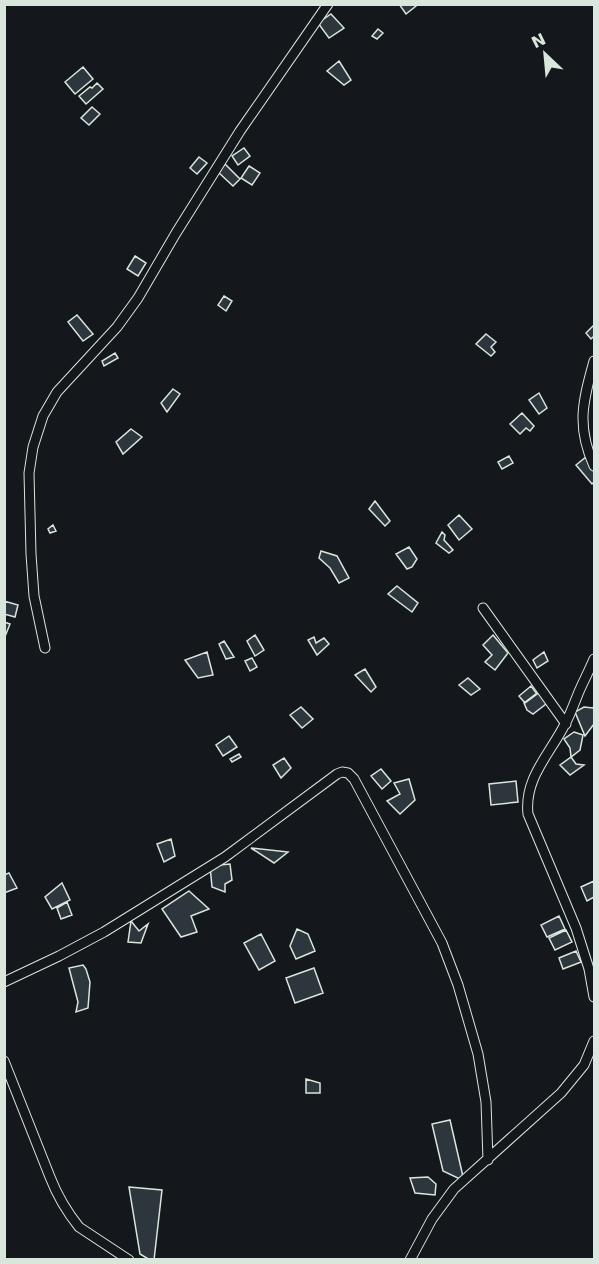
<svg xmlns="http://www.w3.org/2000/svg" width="599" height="1264" font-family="'DejaVu Sans',sans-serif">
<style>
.building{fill:#2c363c;stroke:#d8e6dc;stroke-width:1.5}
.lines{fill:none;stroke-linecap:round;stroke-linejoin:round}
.street-casing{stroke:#d8e6dc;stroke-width:11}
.street{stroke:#14181c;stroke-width:9}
</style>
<rect width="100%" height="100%" fill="#14181c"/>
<path class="building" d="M399,4H415L416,6L406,14Z
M331,14L344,28L329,38L318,23Z
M378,29L383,33L377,39L372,36Z
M339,61L351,80L344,85L327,71Z
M83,67L93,79L75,94L65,82Z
M97,83L103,89L86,104L79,96L90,87L92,88Z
M92,107L100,114L89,125L81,118Z
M244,148L250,156L238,165L232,156Z
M199,157L207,163L197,174L190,168Z
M225,164L240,179L233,186L218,172Z
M249,166L260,173L252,185L241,178Z
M135,256L146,263L138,276L127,269Z
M224,296L232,301L226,311L218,305Z
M77,315L93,334L83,341L68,322Z
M594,325V336L591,339L586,333Z
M486,334L496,342L491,347L495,352L491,356L476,344Z
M115,353L118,358L104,366L102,361Z
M173,389L180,394L167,412L161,403Z
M539,393L547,408L539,414L529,400Z
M522,413L534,426L530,431L526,428L520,434L510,424Z
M131,429L142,437L123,454L116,442Z
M509,456L513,463L502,469L498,462Z
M586,457L594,472V482L592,484L576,465Z
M375,501L390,521L385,526L369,509Z
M459,515L472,529L459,540L448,525Z
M53,525L56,531L50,533L48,529Z
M442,532L445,535L444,540L453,550L449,553L436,543Z
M409,547L417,559L412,567L407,569L396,554Z
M321,551L337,556L349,578L339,583L330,568L319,558Z
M397,586L418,603L412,612L388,594Z
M4,601L18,605L15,617L4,614Z
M4,622L10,624L4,639Z
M255,635L264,650L255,656L247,641Z
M493,635L508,653L495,670L485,662L492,655L483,645Z
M314,637L316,643L324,638L329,644L317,655L308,640Z
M224,641L234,657L226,659L219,644Z
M207,652L213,675L198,678L185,660Z
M544,652L548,661L537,668L533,660Z
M252,658L257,667L250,671L245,661Z
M365,669L376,687L371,692L355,675Z
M468,678L480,689L471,695L459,685Z
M531,686L537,694L525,703L519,696Z
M541,690L550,701L533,714L527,710L524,703Z
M594,706V724L585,736L575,712L584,707L593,708Z
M301,707L313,719L302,728L290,715Z
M574,732L583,735L580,750L571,757L570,748L564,739Z
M229,736L237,747L223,756L216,745Z
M239,754L241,757L232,762L230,759Z
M571,757L576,764L584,765L570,775L560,765Z
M284,758L291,768L281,778L273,765Z
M381,769L391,781L382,789L371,776Z
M409,779L415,800L400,814L387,801L400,794L394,783Z
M516,781L518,802L491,805L489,784Z
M171,839L175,856L164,862L157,844Z
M251,848L288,852L274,863Z
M230,864L232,880L225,884V892L212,887L210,866Z
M9,873L17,888L4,893V875Z
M594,881V897L587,901L581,887Z
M62,883L70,900L52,909L45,897Z
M189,891L209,909L191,916L197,932L181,937L162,909Z
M67,902L72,915L61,919L57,908Z
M559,916L565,929L547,937L541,925Z
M131,921L139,931L148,924L141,943L128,942Z
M297,929L308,934L315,951L296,959L290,946Z
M566,930L572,942L555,950L549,938Z
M261,934L275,961L259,970L244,943Z
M576,951L581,962L563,969L559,958Z
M83,965L86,969L90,982L88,1008L76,1012L78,1002L69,968Z
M314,968L323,993L295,1003L286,978Z
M306,1079L320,1083V1093H306Z
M450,1120L464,1181L443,1171L432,1124Z
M428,1177L436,1184L435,1195L415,1193L410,1178Z
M129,1187L162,1190L154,1260H150L140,1254Z"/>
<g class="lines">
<g class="street-casing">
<path id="street" d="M594,361C583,401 576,426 594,466
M483,608L566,724
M45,648L34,596L31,554L29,473L33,447L43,416L57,392L117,327L138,298L176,233L240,131L328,4
M594,659C589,671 583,682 578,694C574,704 570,715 565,724C550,754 524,778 528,814L576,928L589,969L594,997
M4,982L59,956L104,932L225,857L337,774L342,772L348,773L354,779L442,943L458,985L478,1054L486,1102L488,1160
M4,1061L50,1177C57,1195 67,1212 79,1227L129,1260
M410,1260L432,1219L454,1189L561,1093L584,1065L594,1041"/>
</g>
<use href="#street" class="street"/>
</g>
<rect width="599" height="1264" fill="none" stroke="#d8e6dc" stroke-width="12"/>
<g transform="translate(545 54) rotate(334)" stroke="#14181c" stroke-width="4.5" paint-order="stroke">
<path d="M0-4.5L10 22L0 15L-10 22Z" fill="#d8e6dc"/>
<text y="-9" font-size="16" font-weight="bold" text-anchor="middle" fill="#d8e6dc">N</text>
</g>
</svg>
